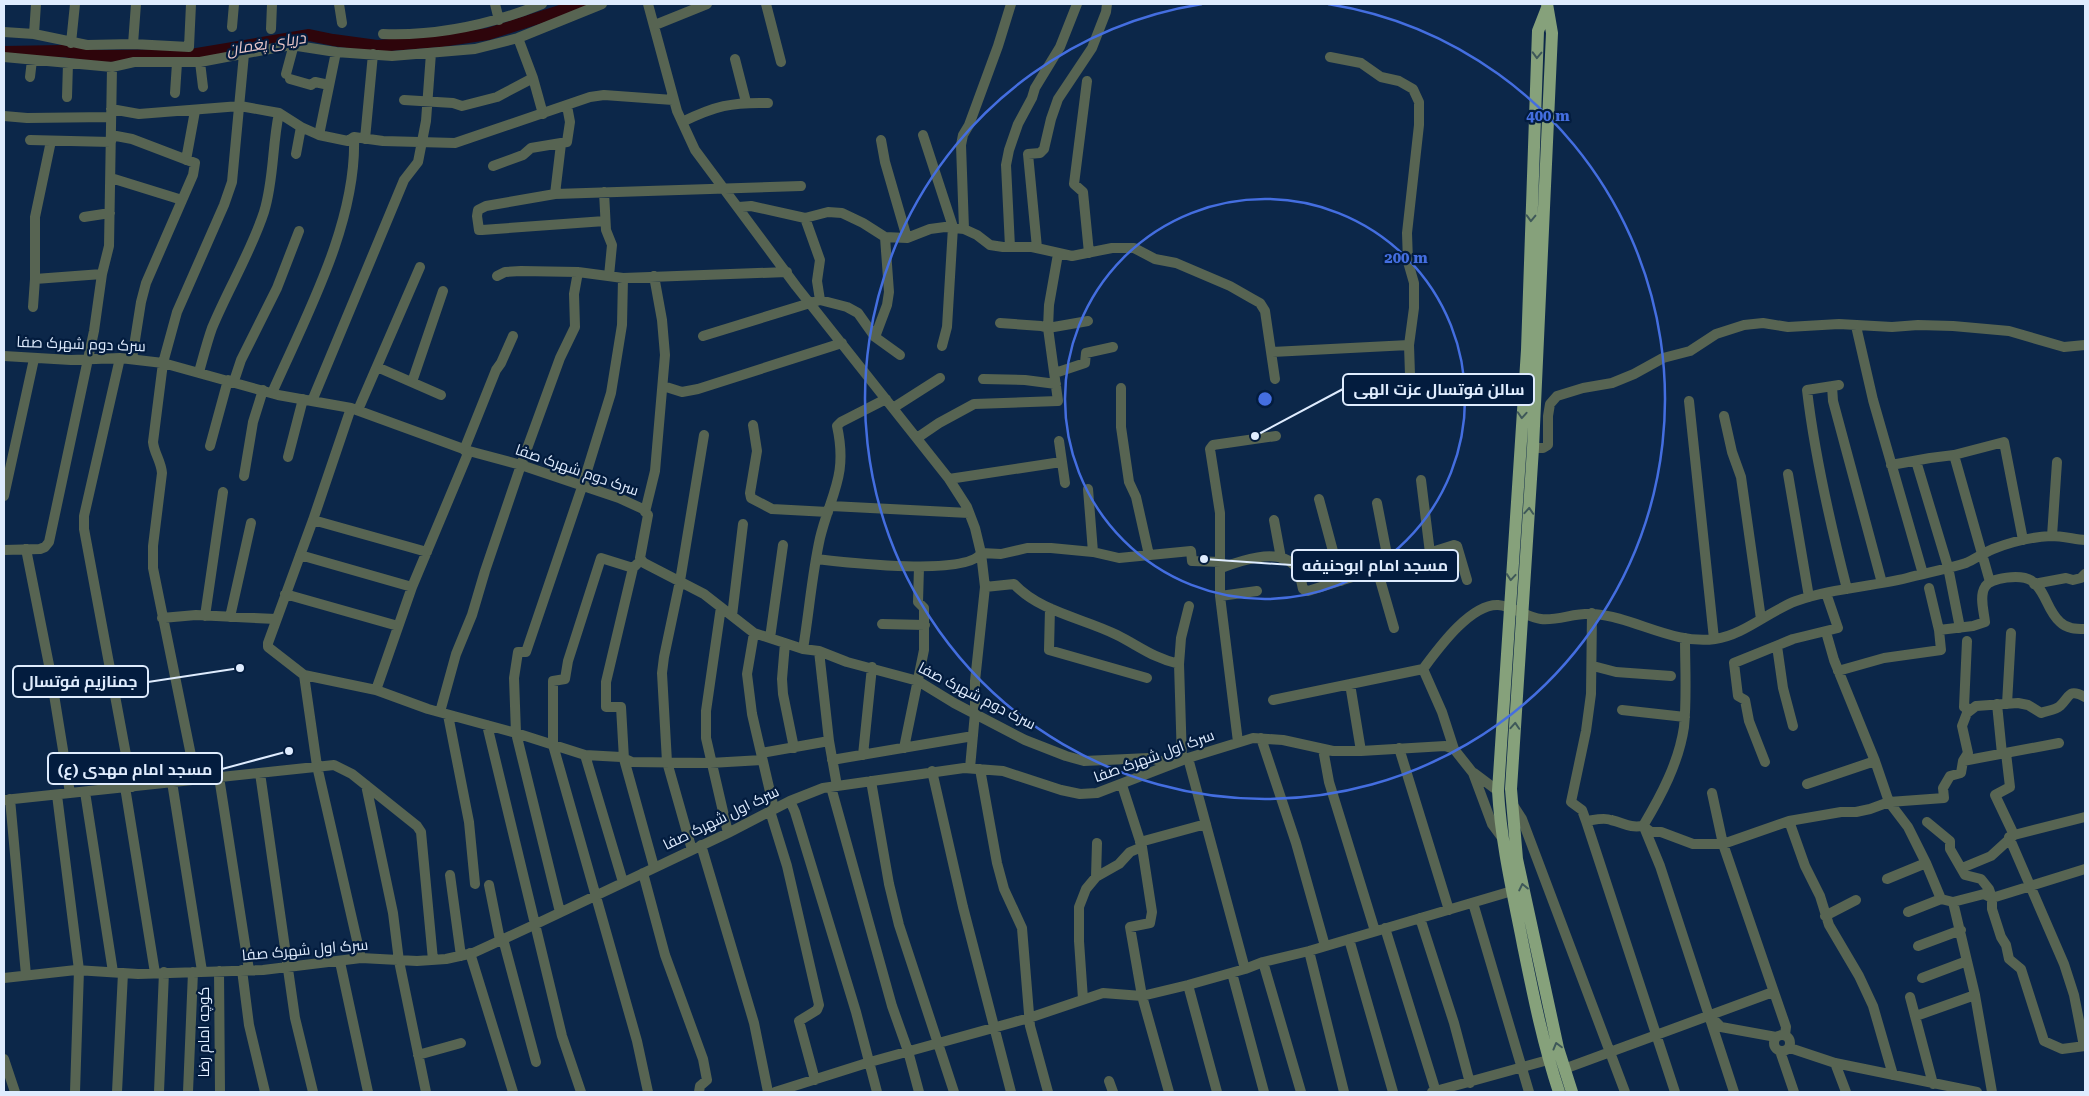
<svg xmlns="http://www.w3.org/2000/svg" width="2089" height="1096" font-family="'Roboto Serif',Cairo,serif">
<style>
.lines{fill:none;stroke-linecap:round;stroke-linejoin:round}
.river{stroke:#2e050b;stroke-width:12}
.minor{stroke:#576452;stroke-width:10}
.major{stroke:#86a17b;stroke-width:12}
.oneway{stroke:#3e5859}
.ring{fill:none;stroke:#446ee0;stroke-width:2.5}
.labels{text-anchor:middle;stroke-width:4.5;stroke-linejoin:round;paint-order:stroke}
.street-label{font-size:15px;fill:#dfecfe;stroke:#031c3e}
.water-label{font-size:16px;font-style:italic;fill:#e9c6c7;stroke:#031c3e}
.centre{fill:#446ee0;stroke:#031c3e;stroke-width:2.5}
.ring-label{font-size:15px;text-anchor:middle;font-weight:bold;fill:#446ee0;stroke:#031c3e;stroke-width:4.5;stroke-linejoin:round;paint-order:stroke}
.leader{fill:none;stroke:#dfecfe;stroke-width:2}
.callout-dot{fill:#dfecfe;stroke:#031c3e;stroke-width:2}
.callout{fill:#031c3e;stroke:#dfecfe;stroke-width:2}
.callout-label{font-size:16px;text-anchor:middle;font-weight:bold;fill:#dfecfe}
</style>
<rect width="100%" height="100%" fill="#0c2749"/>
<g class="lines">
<path class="river" d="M4,52L62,51L100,56L191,55L309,35L333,40L377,46L441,41L488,34L582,4"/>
<path class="minor" d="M339,4L342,23
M495,4L499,20
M648,4L677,111L695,150L796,286L949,479L967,507L975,528L981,553L985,587L975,681V713L970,768
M766,4L781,62
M655,25L707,4
M232,27L234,4
M271,29L272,4
M4,32L34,34L87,45L133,44L189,47L191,4
M34,34L36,4
M383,34C437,36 492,24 542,4
M518,38L533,78L543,114
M71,43L75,4
M133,44L136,4
M4,57L112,67L134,62H200L291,45
M1330,57L1361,63L1381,77L1399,81L1413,89L1419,102V125L1407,233L1408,262L1414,283V308L1409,345L1410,375
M735,59L746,102
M200,62L203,87
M286,74L293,48L291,45L336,52L392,56L475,49L518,38L602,4
M30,77L32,60
M290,79L311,85L315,82L329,85
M1087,81L1074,184L1083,192L1089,253
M175,93L177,63
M67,97L68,63
M404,100L453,103L462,106L497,97L533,78
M111,109L139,114L240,106L279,113L301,127L319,135L343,140L348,141L354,137L383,141L455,143L590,97L604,95L673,100
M4,116L27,118L110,117
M682,122C715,106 731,102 768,103
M111,135L132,139L195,163L193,175L146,283L141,302L132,359
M319,135L336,52
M923,135L953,227L947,327L942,346
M365,139L373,54
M30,140L111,142
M881,140L885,162L907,238
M296,154L301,127
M186,160L195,111
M493,166L523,155L531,148L567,142L570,122L567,106
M111,178L182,200
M604,192L606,230L612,245L609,276
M555,194L561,144
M739,207L751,206L805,218L828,212L842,213L863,223L885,237L907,238L930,229L945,227L964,229L977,235L990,245L1003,247H1032L1072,256L1112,248H1134L1155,259L1176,263L1230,286L1251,298L1260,303L1265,311L1275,379
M84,217L110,213
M805,218L820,260L817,281L820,300
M605,221L482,230H479L477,216L478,210L486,206L555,194L801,186
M964,229L961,145L963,135L969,125L998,46L1011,4
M1010,247L1006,165L1009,150L1018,124L1032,98L1035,88L1060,47L1077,4
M1037,248L1028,154L1040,153L1044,149L1051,119L1058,99L1092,48L1106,12L1107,4
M497,276L505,272L521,271L578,272L623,278L787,272
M35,279L102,274
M33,307L35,279V217L51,141
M1000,323L1041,326L1048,328L1088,321
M1856,326L1873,400L1923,574
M703,336L820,300L847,307L858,313L875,337L900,355
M875,337L887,305L889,292L885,237
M1272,352L1409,345
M4,356L71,360L120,358L163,363L278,395L351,408L469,451L521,465L619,498L643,509L648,515L640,558L644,563L704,594L754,633L803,649L819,651L847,662L918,681L954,703L1025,740L1066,756L1084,761L1149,758L1164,762L1167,766
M120,358L84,516V529L132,787
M377,367L441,395
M199,372C203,358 207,342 212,328C228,289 251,252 264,212C274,180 272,146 279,113
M1055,373L1085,363L1086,353L1113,347
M983,379L1025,380L1056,384
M234,381L241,360L277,288L299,231
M412,382L443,291
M1839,385L1807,390C1815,458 1830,523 1847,589
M663,386L682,392L698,389L842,343
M1832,386L1833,401L1882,583
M1121,388V427L1129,482L1136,497L1149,555
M272,393C306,316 357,223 354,137
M312,401L404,180L418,162L419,157L426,121L431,53
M1689,401L1714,639
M351,408L313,520L268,643V647L304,675L376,690L428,709L516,733L585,755L621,757L632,762L710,763L762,760
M893,408L940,378
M358,410L420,267
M1724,416L1732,452L1741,477L1761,619
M753,425L757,451L750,493L751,498L772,509L828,512
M917,438L939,423L974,404L1058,401L1048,328L1049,305L1058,254
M1059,441L1065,483
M210,446L228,380
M1533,448H1543L1548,445V416L1550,404L1557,396L1583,388L1612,383L1634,374L1663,358L1690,351L1716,334L1744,325L1763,323L1788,327L1839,324L1892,327L1918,325L1953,326L2009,331L2064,347L2085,345
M464,450L496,370L501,363L513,336
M1954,455L1990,582
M288,457L303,399
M1916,461L1948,567L1960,628
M1891,465L1930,458L1954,455L2004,442L2023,540
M1788,474L1809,597
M244,476L253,422L263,390
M949,479L1061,462
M1421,480L1430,553
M1088,489L1093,552
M4,496L34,359
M1319,499L1341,581
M1377,503L1389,565
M831,506L969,513
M645,512L655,471L665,355L662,320L654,276
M313,520L427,552
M1274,520L1281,558
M2052,536L2057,462
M26,549L50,670L70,793
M4,550L40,549L45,547L49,542L94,331L102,274L109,246L112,67
M300,555L412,587
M817,559C843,562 969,577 981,553L1001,554L1027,548H1051L1093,552L1119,558L1191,551L1192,561L1221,562
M637,564L633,568L606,682V707H621L624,759L654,867
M633,568L601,558L568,661L565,679L553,681V745L637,1041L648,1092
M1221,568C1240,561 1276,548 1293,564C1300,569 1301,581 1303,589L1308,591L1454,545L1457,546L1467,580
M1377,569L1394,628
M2034,584L2066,578L2073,580L2081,578L2085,574
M985,587L1014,584C1040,612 1083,618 1117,635C1139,646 1153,658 1179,664
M285,594L398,626
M1220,596L1257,591
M721,607L706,711V738L728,833
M1050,608L1049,650L1147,678
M1592,613L1591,694L1586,731L1571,802L1582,810L1586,821L1675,1092
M205,616L223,492
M732,616L743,524
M230,617L251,523
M162,618L196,615L276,619
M882,624L925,625
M1939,630L1973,626L1985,622C1984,612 1979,596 1985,587C1990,577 2022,574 2032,581C2046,591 2047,611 2060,622C2067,629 2076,629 2085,629
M1826,632L1834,660L1875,761L1889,802L1908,827L1926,863L1941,899L1953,902L1984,894L1992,898L2085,869
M754,633L747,674L752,714L774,809
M770,638L783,545
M1967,641L1964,707L1969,709
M785,643L782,679L783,694L794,748
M1777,646L1783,688L1793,726
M803,649C809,613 812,574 820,538C831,493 848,476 837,426L841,422L886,399
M819,651L829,741L837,786
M1593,666L1616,672L1671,676
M1423,669L1442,712L1454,749L1473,773L1492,824L1503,839
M1838,671L1884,658L1941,650L1939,630L1929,588
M304,675L317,766L361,958
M1350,684L1361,751
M376,690L412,587L469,451
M1273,700L1423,669C1438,649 1470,604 1498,605C1513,606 1526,617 1541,619C1558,621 1576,612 1594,614C1634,617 1673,645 1715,639C1744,635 1769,611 1796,601C1832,588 1871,587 1907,578C1926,573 1947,569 1966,563C1975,559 1983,553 1993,549C2011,542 2032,537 2051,536C2062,536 2074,539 2085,540
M1997,704L2002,754
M2007,704L2011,633
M1622,710L1685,717
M440,712L456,654L472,615L485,571L521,465L560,358L575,327L574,294L578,272
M448,715L469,822L475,884
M487,725L562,1036L581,1092
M1261,738L1296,843L1325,946
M1238,742L1220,596V513L1210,449L1213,445L1276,436
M904,748L924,650V608L918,602L919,567
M1399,748L1449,910
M1323,749L1329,782L1375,931
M761,753L829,741
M2006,753L2010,787L1995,795L2014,835
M585,755L623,882
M863,755L872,667
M1188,758L1245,969
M832,760L973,736
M1182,760L1179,664L1181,638L1189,606
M1963,761L2059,743
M1765,762L1749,721L1745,700L1738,696L1734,663L1793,639L1838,628L1826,593
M980,769L997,863L1004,889L1022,928L1030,1026L1048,1092
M932,771L963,907L1011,1092
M260,773L295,1018L313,1092
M1474,773L1498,791
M219,777L249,970
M196,780L153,568V546L162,473C161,461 154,453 153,442L163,363L177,312L224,205L232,182L244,54
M871,781L889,884L899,925L954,1092
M172,782L202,971
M1807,784L1875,761
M366,785L393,913L399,961L426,1092
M1122,785L1142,847L1152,912L1150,923L1130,927L1142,996L1169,1092
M125,787L155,973
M831,787L892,1006L908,1051L919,1092
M85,792L113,972
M1712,793L1723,844L1786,1027L1785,1035
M57,795L79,970L75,1092
M10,799L26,975
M4,800L334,765L352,774L417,826L421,832L433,960
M790,801L795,812L856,1012L877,1092
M1513,805L1522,819L1625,1092
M770,811L787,866L819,1005L817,1010L799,1021L815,1080
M1586,821C1594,820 1604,817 1611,820C1625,823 1628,828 1643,826L1651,832H1661L1693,844H1723L1789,821L1841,812H1856L1870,809L1889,802L1944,798L1943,788L1950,776L1961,773L1963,761L1968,753L1962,726L1967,713L1976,706L2018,703L2028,705L2041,713C2046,711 2056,710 2060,706C2070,697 2068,688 2085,697
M1789,821L1805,866L1820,896L1829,925L1859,976L1873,1006L1893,1075
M1927,822L1950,841V849L1965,875L1981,879L1989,889L1992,898V909L2001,937L2006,945L2009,959L2021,969L2044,1041L2062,1049L2085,1046
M1643,826C1661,796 1679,762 1684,727C1687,698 1685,667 1685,638
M1644,827L1660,866L1734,1092
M2009,837L2064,964L2074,995L2084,1046
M1140,842L1206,824
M701,845L754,1023L768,1092
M692,850L667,762L662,673L664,657L680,581L704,435
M1962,868L1991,856L2014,835L2085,817
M643,873L665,955L703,1059L707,1080L700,1086L699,1092
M450,875L461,956
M1096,877L1097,843
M1887,879L1926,863
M489,885L500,940
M1953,902L1975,995L1992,1092
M1473,903L1529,1092
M560,912L516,733L514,678L518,652H526L582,487L611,393L622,325L623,278
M1908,912L1941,899
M1825,916L1856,900
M1420,918L1454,1023L1470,1083
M1385,928L1436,1092
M503,939L536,1062
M1349,939L1393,1092
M1918,946L1961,930
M1309,951L1344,1092
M470,953L513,1092
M340,962L368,1092
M1263,962L1301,1092
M242,970L249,1025L265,1092
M219,971L220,1092
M1232,973L1264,1092
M4,978L76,970L138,974L263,970L361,958L417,961L446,959L473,953L536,924L728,833L790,801L823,788L964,768L1003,771L1061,790L1080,794L1097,793L1188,758L1253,738L1283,740L1333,751H1361L1445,746L1454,749
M1922,978L1967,961
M1188,985L1217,1092
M1910,997L1933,1084
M1083,999L1079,941V907L1086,889L1096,877L1119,864L1130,852L1142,847
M1916,1016L1975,995
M1712,1018L1721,1027L1776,1037
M1774 1043a8 8 0 1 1 16 0a8 8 0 1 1-16 0Z
M1790,1048L1835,1063L1977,1092
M1780,1051L1794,1092
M418,1055L461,1043
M4,1059L15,1092
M1835,1063L1846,1092
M1564,1069L1773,992
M1109,1081L1113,1092
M117,1092L123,973
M159,1092L164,972
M188,1092L193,972
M775,1092L870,1062L1029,1018L1103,993L1142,996L1188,985L1245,969L1263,962L1309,951L1512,891
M1432,1092L1548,1060"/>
<path class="major" d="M1547,4L1552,33L1533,448L1511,789L1517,859L1558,1048L1572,1092
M1547,8L1538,31L1527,350L1498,791C1501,843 1513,894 1523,945C1533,994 1543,1044 1559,1092"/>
</g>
<defs><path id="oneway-chevron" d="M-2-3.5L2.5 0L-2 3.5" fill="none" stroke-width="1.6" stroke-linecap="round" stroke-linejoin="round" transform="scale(1.25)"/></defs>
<g class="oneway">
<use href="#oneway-chevron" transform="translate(1537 55) rotate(92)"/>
<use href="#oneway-chevron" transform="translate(1531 218) rotate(92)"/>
<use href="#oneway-chevron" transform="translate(1522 415) rotate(94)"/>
<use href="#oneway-chevron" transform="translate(1529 511) rotate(-86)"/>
<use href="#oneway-chevron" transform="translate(1511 577) rotate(95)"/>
<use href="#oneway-chevron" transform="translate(1515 726) rotate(-86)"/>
<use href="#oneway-chevron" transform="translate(1523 887) rotate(-102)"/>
<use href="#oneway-chevron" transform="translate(1557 1046) rotate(-105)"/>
</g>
<g class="ring">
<circle cx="1265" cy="399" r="200"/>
<path d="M1328 4A400 400 0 1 1 1202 4"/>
</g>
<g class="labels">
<g class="street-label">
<text transform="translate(81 344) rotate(2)" y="5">سرک دوم شهرک صفا</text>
<text transform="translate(577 470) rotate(19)" y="5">سرک دوم شهرک صفا</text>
<text transform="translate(977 696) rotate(27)" y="5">سرک دوم شهرک صفا</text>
<text transform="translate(1154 756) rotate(-20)" y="5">سرک اول شهرک صفا</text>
<text transform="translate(721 818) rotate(-26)" y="5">سرک اول شهرک صفا</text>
<text transform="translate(305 950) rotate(-5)" y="5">سرک اول شهرک صفا</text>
<text transform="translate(204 1032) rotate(-90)" y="5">کوچه امام رضا</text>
</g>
<g class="water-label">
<text transform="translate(266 43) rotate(-9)" y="6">دریای پغمان</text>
</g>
</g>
<circle cx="1265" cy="399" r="8" class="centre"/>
<g class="ring-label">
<text x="1548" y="121">400 m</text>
<text x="1406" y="263">200 m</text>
</g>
<path class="leader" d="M1255 436L1343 389M1204 559L1292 565M240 668L148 682M289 751L222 769"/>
<g class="callout-dot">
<circle cx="1255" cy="436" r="5"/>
<circle cx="1204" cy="559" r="5"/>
<circle cx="240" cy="668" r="5"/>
<circle cx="289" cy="751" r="5"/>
</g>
<g class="callout">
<rect x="1343" y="374" width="191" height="31" rx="5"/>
<rect x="1292" y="550" width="166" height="31" rx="5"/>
<rect x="13" y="666" width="135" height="31" rx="5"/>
<rect x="48" y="753" width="174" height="31" rx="5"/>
</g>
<g class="callout-label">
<text x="1439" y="395">سالن فوتسال عزت الهی</text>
<text x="1375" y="571">مسجد امام ابوحنیفه</text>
<text x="80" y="687">جمنازیم فوتسال</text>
<text x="135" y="775">(مسجد امام مهدی (ع</text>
</g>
<rect width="2089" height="1096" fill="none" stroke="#dfecfe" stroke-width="10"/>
</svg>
